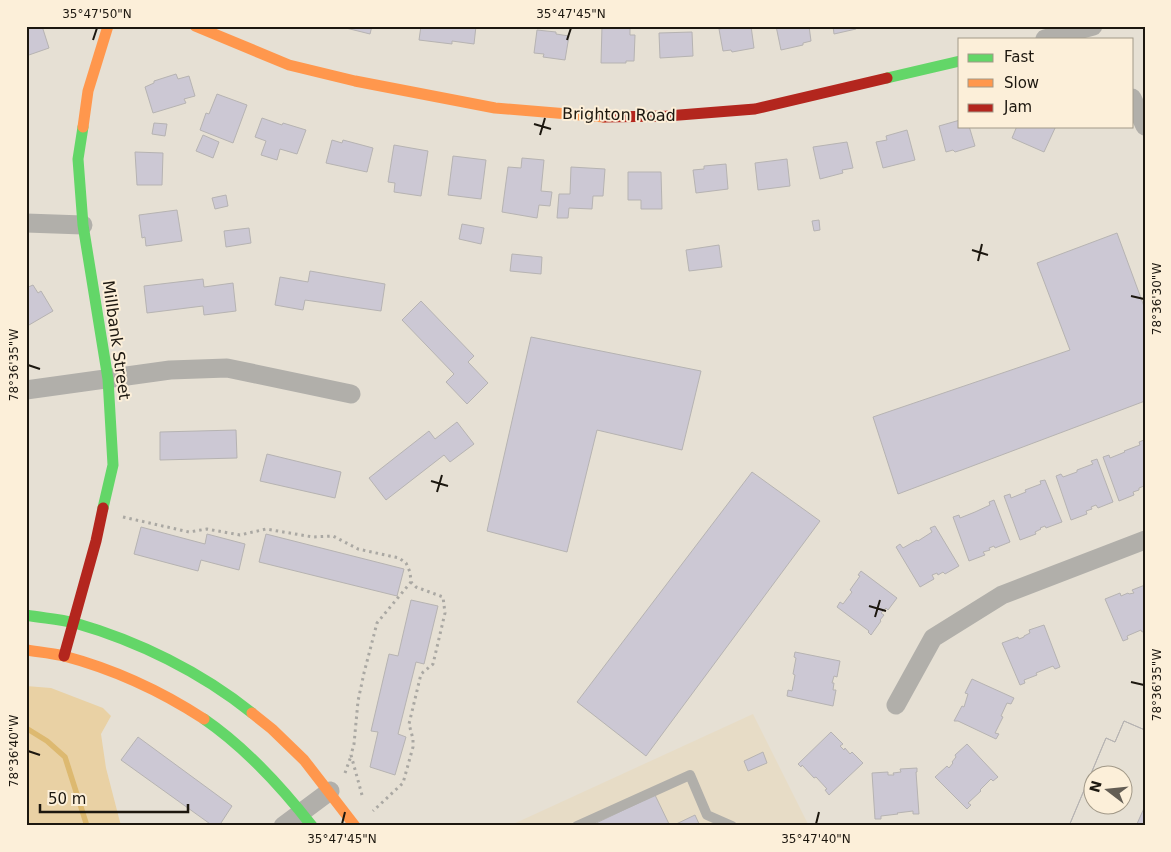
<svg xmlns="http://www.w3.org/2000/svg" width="1171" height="852" font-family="'DejaVu Sans',sans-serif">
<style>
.built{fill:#e7dcc6}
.green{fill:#e9d1a4}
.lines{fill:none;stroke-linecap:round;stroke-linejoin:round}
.stream{stroke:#ddb970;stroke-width:5.5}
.building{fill:#ccc8d4;stroke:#b6b3b2;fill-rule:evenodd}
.path{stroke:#aaa8a3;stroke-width:3;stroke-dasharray:2.5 4;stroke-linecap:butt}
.lane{stroke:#b1afaa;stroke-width:10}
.street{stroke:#b1afaa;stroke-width:19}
.fast{stroke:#63d668;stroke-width:11}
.slow{stroke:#ff974d;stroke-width:11}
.jam{stroke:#b3261e;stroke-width:11}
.ticks{fill:none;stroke:#1c170f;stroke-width:2}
.labels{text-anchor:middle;stroke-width:4;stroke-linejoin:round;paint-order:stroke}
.street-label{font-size:16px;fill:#1c170f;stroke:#fcefd9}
.neatline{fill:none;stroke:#1c170f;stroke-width:2}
.ticks-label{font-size:12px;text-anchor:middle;fill:#1c170f}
</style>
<rect width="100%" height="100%" fill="#e6e0d4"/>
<path class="built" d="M753,714L809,826H509Z"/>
<path class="green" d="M26,686L51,688L103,708L111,716L101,734L106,768L120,822L122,826H26Z"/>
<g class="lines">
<path class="stream" d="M26,728L47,741L65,757L87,826"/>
</g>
<path class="building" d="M26,26H42L49,48L26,56Z
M338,26H372L370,34Z
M421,26H476L474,44L452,41V44L419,40Z
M602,26H630V35H635L634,61H626V63H601Z
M736,26H751L754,48L732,52L731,50L723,51L719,29Z
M776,26H809L811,41L803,43V45L781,50Z
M833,26H856V29L834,34Z
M537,30L556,32V34L569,36L565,60L543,57L544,54L534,53Z
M692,32L693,56L660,58L659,33Z
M176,74L178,79L189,76L195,96L184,99L186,103L153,113L145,87L154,83V81Z
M217,94L247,105L233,143L200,130L206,113L209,114Z
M262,118L282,125L283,123L306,130L297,154L280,149L277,160L261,155L266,141L255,137Z
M960,120V126H969L975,146L955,152L953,150L946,152L939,126Z
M154,123L167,124L165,136L152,134Z
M1017,126H1056L1044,152L1012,138Z
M907,130L915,160L883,168L876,142L887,140L886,136Z
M203,135L219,142L213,158L196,151Z
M332,140L342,143L343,140L373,148L367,172L326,163Z
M847,142L853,168L842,170L843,173L820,179L813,147Z
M394,145L428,151L421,196L394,192L395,183L388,182Z
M135,152L163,153L162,185H137Z
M453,156L486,160L481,199L448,195Z
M522,158L544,160L541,191L552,192L550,206L539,205L537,218L502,212L508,167L521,168Z
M787,159L790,186L758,190L755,163Z
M726,164L728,189L696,193L693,170L704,169V166Z
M571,167L605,169L603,196H593L592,209L569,208L568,218H557L559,194H570Z
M628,172H661L662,209H641V200H628Z
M226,195L228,206L215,209L212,198Z
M177,210L182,241L146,246L145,237L142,238L139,215Z
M819,220L820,230L814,231L812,221Z
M462,224L484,228L481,244L459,239Z
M249,228L251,243L226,247L224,231Z
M1117,233L1145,309V401L898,494L873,417L1070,350L1037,263Z
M719,245L722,267L689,271L686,250Z
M512,254L542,257L541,274L510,271Z
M310,271L385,284L381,311L305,300L303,310L275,305L280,277L308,282Z
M203,279L204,287L233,283L236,311L204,315L203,306L147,313L144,286Z
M33,285L38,293L41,291L53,311L29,325L26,321V288Z
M421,301L474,356L468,362L488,383L467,404L446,382L454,374L402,320Z
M531,337L701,371L682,450L597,430L567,552L487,531Z
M457,422L474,444L450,462L444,455L386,500L369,478L429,431L435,439Z
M236,430L237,458L160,460V432Z
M1144,440L1145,488L1144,486L1139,488V490L1133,492L1134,495L1119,501L1103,457L1109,455L1110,458L1125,452L1124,451L1140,445L1139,442Z
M267,454L341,472L335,498L260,481Z
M1097,459L1113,502L1098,508L1096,505L1091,507L1092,509L1086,511L1087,514L1071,520L1056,476L1061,474L1063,477L1077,472V470L1093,464L1091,461Z
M752,472L820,521L646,756L577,702Z
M1045,480L1062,522L1046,528L1045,526L1040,528L1041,529L1035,532L1036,534L1020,540L1004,496L1010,494L1011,498L1026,492L1025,490L1041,484L1040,481Z
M994,500L1010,542L995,548L994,546L989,548L990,550L983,552L985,555L969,561L953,517L959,515L960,518L975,512L990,505L989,502Z
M935,526L959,566L945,574L943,572L938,575L937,573L932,575L934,579L920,587L896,547L900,544L903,548L917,540L918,541L932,532L930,528Z
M141,527L205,544L207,534L245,544L239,570L201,560L198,571L134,554Z
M266,534L404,569L397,596L259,562Z
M861,571L897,598L888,610L886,608L881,613L884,615L880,620L881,621L871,635L868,632L869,631L837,607L840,602L843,604L852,592L850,590L860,576L858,575Z
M1145,585V631L1142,632L1141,630L1127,636L1128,639L1123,641L1105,599L1120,593L1121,596L1128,593L1129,594L1134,593L1132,590Z
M411,600L438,606L424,664L416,662L398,734L406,737L395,775L370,767L378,732L371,731L389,654L398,656Z
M1044,625L1060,667L1055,669L1053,666L1036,673L1037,675L1024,680L1025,683L1020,685L1002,643L1018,637L1019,639L1024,637V636L1030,633L1029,630Z
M795,652L840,661L837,677L834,676L832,683H834L833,690H836L833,706L787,696L788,690L792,691L795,675L793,674L796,658L794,657Z
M972,679L1014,698L1011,704L1007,703L1001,716L1003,717L995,733L999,734L996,739L958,721H954L962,706L964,707L968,694L965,693Z
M1124,721L1145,730V806L1136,826H1069L1106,738L1115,742ZM1094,774H1124V804H1094Z
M1124,721L1145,730V826H1069L1106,738L1115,742ZM1094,774H1124V804H1094Z
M831,732L843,744L840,746L844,750L845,748L850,754L852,752L863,763L829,795L825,790L827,789L816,777L814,778L802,765L801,767L798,764Z
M138,737L232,806L219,826H213L121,760Z
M967,744L998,777L993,781L991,779L980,790L981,791L968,803L971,805L967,809L935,777L947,766L949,768L953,763L952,762L956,757L955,755Z
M763,752L767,763L748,771L744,761Z
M917,768V772H916L919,814H913V811L897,813L898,814L881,816V819H875L872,773L888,772V775H894L893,773L901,772L900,769Z
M655,795L670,826H590Z
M695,815L700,826H672Z"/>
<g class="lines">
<path class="path" d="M123,517L189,532L207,529L240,535L266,529L313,537L333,536L358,549L399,558L406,563L410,572L411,582L416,587L443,597L445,613L433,664L421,674L409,724L413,739V747L403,783L373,811
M345,773L351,756
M362,795L351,755L354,744L358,701L364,673L377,623L411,582"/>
<path class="lane" d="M577,826L690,775L707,815L732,826"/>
<path class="street" d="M1045,39L1093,26
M1132,98L1145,126
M26,223L83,225
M26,390L170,370L227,368L351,394
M896,705L933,638L1002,595L1145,540
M283,826L330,791"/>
<path class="fast" d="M887,78L960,61
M83,127L78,159L83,225L108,379L113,465L103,508
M26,615C42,618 59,619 75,623C138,641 201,672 252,713
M204,719C246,748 280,785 312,826"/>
<path class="slow" d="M195,26L289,65L355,81L495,108L604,117
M83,127L88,91L108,26
M26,650C39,652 52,653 64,656C113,669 161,691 204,719
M252,713L272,729L304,760L355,826"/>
<path class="jam" d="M604,117L667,116L755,109L887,78
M64,656L96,541L103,508"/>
</g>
<path class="ticks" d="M93,40L97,28M567,40L571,28M534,124L551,129M540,135L545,118M972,250L988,255M978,261L982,244M1131,296L1144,299M28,365L40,369M431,481L448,486M437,492L442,475M869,606L886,611M875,617L880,600M1131,682L1144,685M28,751L40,755M342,824L345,812M816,824L819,812"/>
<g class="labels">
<g class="street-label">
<text transform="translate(619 114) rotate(1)" y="6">Brighton Road</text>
<text transform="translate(117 340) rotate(82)" y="6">Millbank Street</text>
</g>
</g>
<rect width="1171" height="852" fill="none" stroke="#fcefd9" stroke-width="55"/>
<rect x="958" y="38" width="175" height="90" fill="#fcefd9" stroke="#a29988"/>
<rect x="968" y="54" width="25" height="8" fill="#63d668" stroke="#a29988"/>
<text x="1004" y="62" font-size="15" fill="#1c170f">Fast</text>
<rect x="968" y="79" width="25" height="8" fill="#ff974d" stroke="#a29988"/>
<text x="1004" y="88" font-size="15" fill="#1c170f">Slow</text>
<rect x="968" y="104" width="25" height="8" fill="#b3261e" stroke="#a29988"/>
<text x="1004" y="112" font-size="15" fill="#1c170f">Jam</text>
<g transform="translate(1108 790) rotate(286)"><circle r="24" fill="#fcefd9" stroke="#a29988"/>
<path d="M0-4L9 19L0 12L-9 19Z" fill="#635d54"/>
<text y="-8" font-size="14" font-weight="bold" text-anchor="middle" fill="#1c170f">N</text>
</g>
<path d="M40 804v8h148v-8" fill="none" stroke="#1c170f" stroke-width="2.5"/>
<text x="48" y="804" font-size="15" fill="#1c170f" stroke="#fcefd9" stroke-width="4" paint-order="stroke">50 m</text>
<rect x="28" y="28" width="1116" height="796" class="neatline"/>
<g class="ticks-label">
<text x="97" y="18">35°47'50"N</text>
<text x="571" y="18">35°47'45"N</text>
<text transform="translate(1157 299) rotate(-90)" y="4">78°36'30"W</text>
<text transform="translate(14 365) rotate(-90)" y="4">78°36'35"W</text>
<text transform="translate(1157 685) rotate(-90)" y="4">78°36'35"W</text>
<text transform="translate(14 751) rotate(-90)" y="4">78°36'40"W</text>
<text x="342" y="843">35°47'45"N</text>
<text x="816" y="843">35°47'40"N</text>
</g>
</svg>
